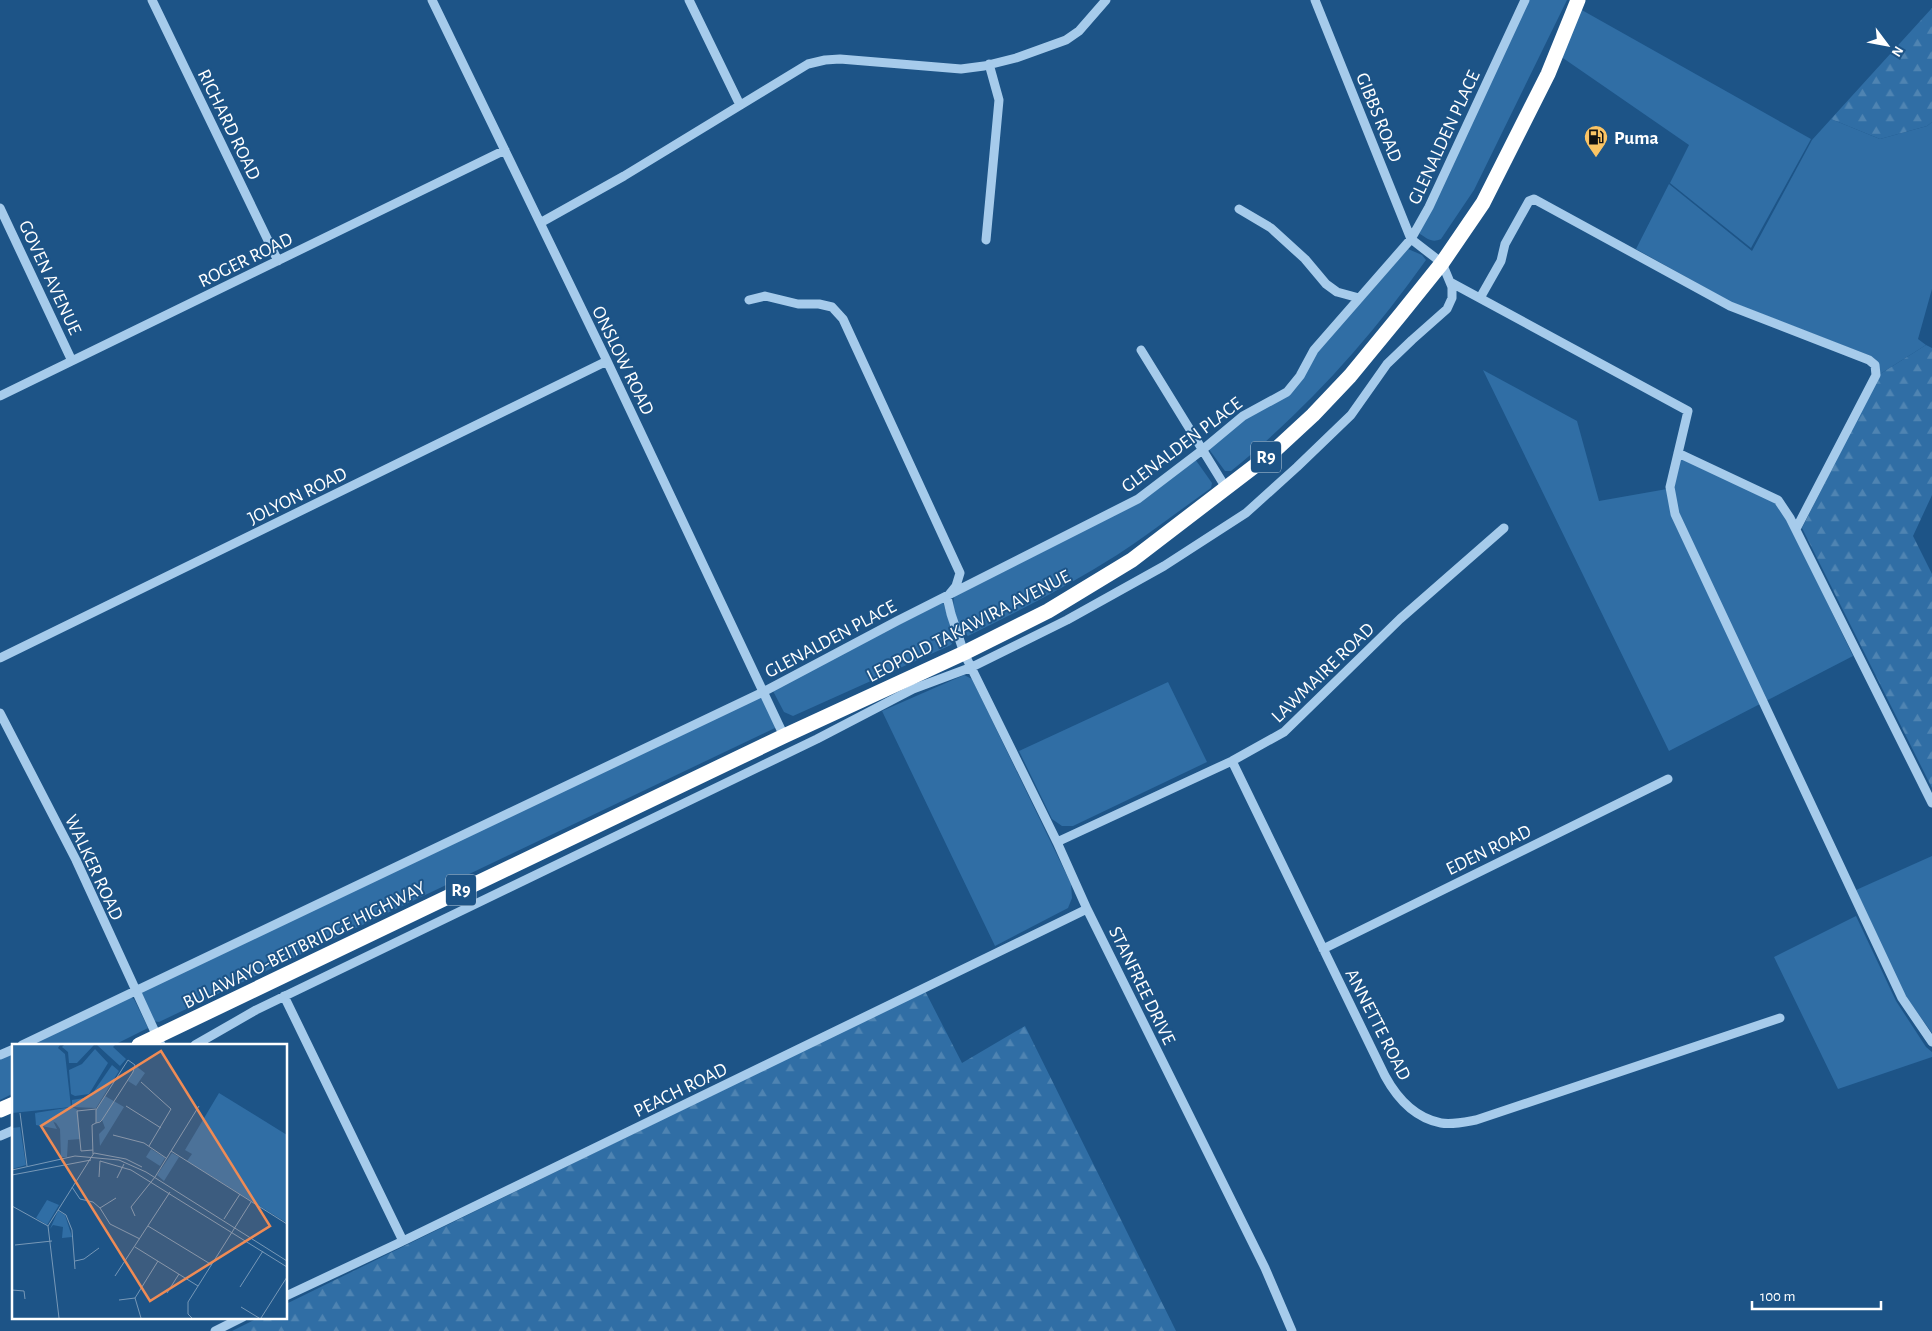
<svg xmlns="http://www.w3.org/2000/svg" width="1932" height="1331" font-family="'Alegreya Sans',sans-serif">
<style>
.grass{fill:#306ea5}
.forest{fill:url(#forest-firs)}
.lines{fill:none;stroke-linecap:round;stroke-linejoin:round}
.minor{stroke:#a6cbeb;stroke-width:9}
.highway{stroke:#fff;stroke-width:15}
.labels{text-anchor:middle;stroke-width:4;stroke-linejoin:round;paint-order:stroke}
.shield{fill:#1d5487;stroke:#bbccdb;stroke-width:1}
.shield-label{font-size:18px;font-weight:bold;fill:#fff}
.street-label{font-size:19px;fill:#fff;stroke:#1d5487}
.poi-label{font-size:19px;font-weight:bold;fill:#fff;stroke:#1d5487;text-anchor:start}
.inset-road{fill:none;stroke:#7798b7;stroke-width:1}
.view{fill:#ef8b55;fill-opacity:0.15;stroke:#ef8b55;stroke-width:2.5}
.inset-edge{fill:none;stroke:#fff;stroke-width:2.5}
</style>
<defs>
<pattern id="forest-firs" width="22" height="20" patternUnits="userSpaceOnUse" patternTransform="scale(1.25)"><rect width="22" height="20" fill="#306ea5"/><path d="M5 1l3.5 6h-7zM16 11l3.5 6h-7z" fill="#4f84b2"/></pattern>
</defs>
<rect width="100%" height="100%" fill="#1d5487"/>
<path class="grass" d="M1527,0H1567L1474,190L1441,239C1432,243 1428,239 1420,234L1419,229Z
M1580,9L1811,139L1751,248L1670,183L1689,145L1560,56Z
M1831,119L1880,139L1927,126L1932,122V289L1918,339L1926,345L1880,374L1878,362L1871,356L1731,302L1636,249L1669,184L1752,251L1812,140Z
M1408,249L1422,255L1426,260C1370,339 1306,410 1231,471H1225L1208,448L1246,417L1274,401Z
M1483,370L1577,421L1599,501L1667,489L1760,704L1669,751Z
M1681,458L1776,503L1788,521L1853,656L1766,701L1678,513L1674,487Z
M1195,459L1212,483L1211,488C1180,510 1149,534 1117,555C1070,585 1019,611 968,636C955,626 952,612 954,596L1138,503Z
M943,602L955,638L951,645L793,716L784,712L773,691L790,680Z
M964,675L972,679L1071,884L1072,898L1068,908L995,946L882,711Z
M1168,682L1207,762L1073,826H1062L1052,819L1019,751Z
M762,695L777,727L159,1022L152,1021L138,992Z
M1932,856V1033L1904,994L1856,890Z
M1856,916L1896,1001L1926,1047L1932,1052V1057L1838,1089L1774,957Z
M130,997L134,999L148,1028L114,1045H29Z
M14,1052V1093L0,1100V1059Z"/>
<path class="forest" d="M1932,8V122L1927,126L1880,139L1831,119Z
M1926,345L1932,348V495L1913,536L1932,574V788L1802,528L1880,374Z
M925,991L962,1063L1025,1026L1176,1331H232L260,1317H286V1304Z"/>
<g class="lines">
<path class="minor" d="M152,0L278,261
M432,0L607,361L784,736
M689,0L740,105
M0,208L72,361
M1239,209L1271,228L1305,259L1326,284L1337,292L1359,298
M540,223L624,176L808,64L825,60L840,59L961,69L984,66L1016,58L1066,40L1079,31L1106,0
M986,240L999,100L989,64
M1450,282L1688,411L1670,487L1675,514L1902,998L1932,1042
M1480,298L1501,261L1505,244L1529,201L1534,199L1730,306L1869,360L1875,365L1876,375L1796,529
M749,300L765,296L798,304H819L832,307L843,319L960,573L956,586L947,597L951,614L964,653L1057,842L1087,909L1265,1268L1292,1331
M1141,350L1226,488
M0,396L505,150
M1678,453L1778,500L1790,518L1932,803
M0,658L607,361
M0,713L76,860L161,1045
M1232,761L1385,1076C1397,1098 1415,1118 1441,1123C1452,1125 1465,1122 1476,1120L1780,1018
M1057,842L1232,761L1284,732L1400,619L1504,528
M1323,949L1668,779
M284,996L403,1241
M22,1045L763,692L897,621L1138,499L1201,451L1243,416L1287,392L1300,376L1314,350L1411,239L1429,207L1525,0
M195,1045L256,1010L817,739L913,689L972,667L1067,620L1164,566L1246,513L1297,467L1351,415L1387,364L1412,340L1447,309L1452,298V287L1442,263L1411,239L1315,0
M0,1055L14,1049
M0,1136L14,1130
M286,1296L403,1241L1087,909
M215,1331L243,1317"/>
<path class="highway" d="M139,1045L784,736L964,653L1048,611L1132,560L1273,452L1313,415L1350,376L1401,314L1442,263L1483,203L1548,74L1578,0
M0,1110L14,1104"/>
</g>
<defs>
<g id="fuel-pin" transform="scale(1.25)"><path d="M0 17L-7.5 6A9.5 9.5 0 1 1 7.5 6Z" fill="#fbc464" stroke="#1d5487"/><path d="M-5.5-6h7V0h2V4h1.3V-2.5L3-4.5l.8-.8L6-3V5H2.5V1h-1V6h-7ZM-4.2-4.7v3.2H.2V-4.7Z" fill="#111"/></g>
</defs>
<g fill-rule="evenodd">
<use href="#fuel-pin" x="1596" y="137"/>
</g>
<g class="labels">
<g class="shield">
<rect x="1251" y="441.5" width="30" height="31" rx="4"/>
<rect x="446" y="874.5" width="30" height="31" rx="4"/>
</g>
<g class="shield-label">
<text x="1266" y="463">R9</text>
<text x="461" y="896">R9</text>
</g>
<g class="street-label">
<text transform="translate(1380 117) rotate(68)" y="7">GIBBS ROAD</text>
<text transform="translate(230 124) rotate(64)" y="7">RICHARD ROAD</text>
<text transform="translate(1443 137) rotate(-65)" y="7">GLENALDEN PLACE</text>
<text transform="translate(245 259) rotate(-26)" y="7">ROGER ROAD</text>
<text transform="translate(51 277) rotate(65)" y="7">GOVEN AVENUE</text>
<text transform="translate(624 360) rotate(64)" y="7">ONSLOW ROAD</text>
<text transform="translate(1181 444) rotate(-37)" y="7">GLENALDEN PLACE</text>
<text transform="translate(297 495) rotate(-26)" y="7">JOLYON ROAD</text>
<text transform="translate(968 625) rotate(-27)" y="7">LEOPOLD TAKAWIRA AVENUE</text>
<text transform="translate(830 638) rotate(-28)" y="7">GLENALDEN PLACE</text>
<text transform="translate(1322 672) rotate(-44)" y="7">LAWMAIRE ROAD</text>
<text transform="translate(1488 849) rotate(-26)" y="7">EDEN ROAD</text>
<text transform="translate(95 867) rotate(65)" y="7">WALKER ROAD</text>
<text transform="translate(304 944) rotate(-26)" y="7">BULAWAYO-BEITBRIDGE HIGHWAY</text>
<text transform="translate(1143 985) rotate(64)" y="7">STANFREE DRIVE</text>
<text transform="translate(1379 1024) rotate(63)" y="7">ANNETTE ROAD</text>
<text transform="translate(680 1089) rotate(-26)" y="7">PEACH ROAD</text>
</g>
<g class="poi-label">
<text x="1614" y="144">Puma</text>
</g>
</g>
<g transform="translate(12 1044)">
<rect width="275" height="275" fill="#1d5487"/>
<path d="M124,22L133,29L124,42L116,37ZM93,52L112,63L88,102L87,90L93,84L90,76L84,79V66ZM60,63L66,66L68,95L56,96L55,113H49L48,85L44,79L23,69ZM8,83L14,121L0,125V84ZM139,105L153,114L148,122L134,113ZM160,109L167,113L152,137L145,131ZM35,156L47,161L35,181L24,174ZM46,167L53,171L60,193L50,194L51,183L41,181L38,185Z" fill="#306ea5"/>
<path d="M2,1H48L46,4L53,10L59,63L0,69ZM52,1H82L65,19H57L56,8L50,3ZM85,1H103L101,3L114,15L108,22ZM83,5L96,19L77,50L63,52L59,50L57,26L70,20ZM100,21L107,27L84,64L60,63V56L78,53ZM207,49L275,91V179L175,117L180,110L173,106ZM23,69L40,75L45,85L24,81Z" fill="#306ea5"/>
<path class="inset-road" d="M129,38L159,65L137,102M114,62L149,84M8,69L15,122M101,91L132,99L154,114M81,106L69,107L65,67L84,65M159,107L275,180M81,110L80,81L84,79L88,78L90,76L121,28L123,21L116,16L84,66V79M88,117L119,126L275,223M0,126L63,112L107,116L134,128L275,217M0,131L79,116M87,133L88,117M105,134L112,120M60,143L68,155L81,158L88,164L98,180L128,195M0,162L36,182M88,164L104,154M46,166L54,171L60,186L63,225M123,172L119,163L143,133L187,62M212,175L228,150M36,182L82,109L114,115L130,123M36,182L47,274M136,182L200,221M3,201L40,197M123,203L186,242M63,217L72,215L87,204M103,232L158,148M228,243L251,207M0,246L12,247L13,255M155,249L167,230M123,254L129,274M107,256L123,254L146,217M229,263L247,274M180,274L176,270V258L239,158M249,274L275,233"/>
<path class="view" d="M149,7L258,182L138,257L29,82Z"/>
<rect width="275" height="275" class="inset-edge"/>
</g>
<g transform="translate(1887 45) rotate(122)" stroke="#1d5487" stroke-width="4" paint-order="stroke">
<path d="M0-4L9 19L0 12L-9 19Z" fill="#ffffff"/>
<text y="-8" font-size="14" font-weight="bold" text-anchor="middle" fill="#ffffff">N</text>
</g>
<path d="M1752 1301v8h129v-8" fill="none" stroke="#ffffff" stroke-width="2.5"/>
<text x="1760" y="1301" font-size="15" fill="#ffffff" stroke="#1d5487" stroke-width="4" paint-order="stroke">100 m</text>
</svg>
